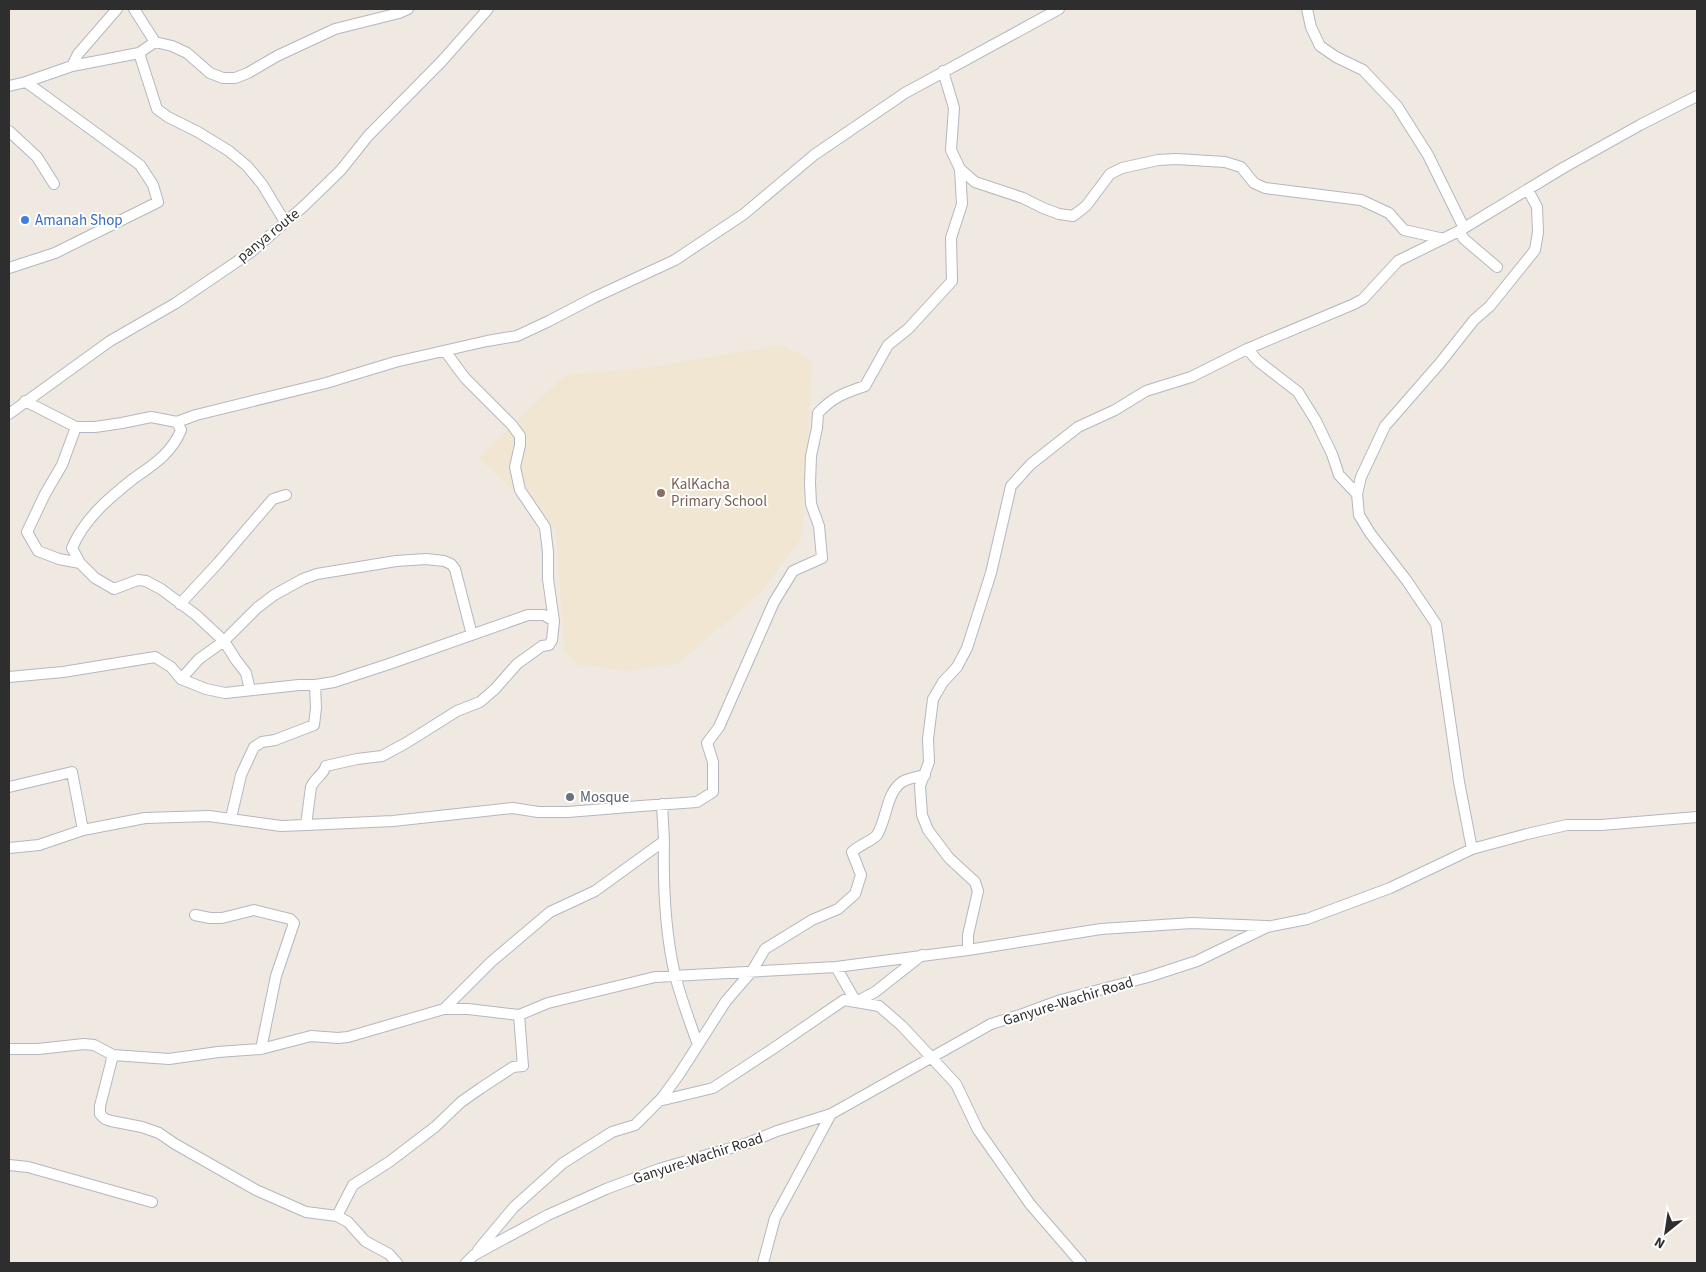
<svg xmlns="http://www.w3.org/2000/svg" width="1706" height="1272" font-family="'Source Sans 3',sans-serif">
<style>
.education{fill:#f0e6d1}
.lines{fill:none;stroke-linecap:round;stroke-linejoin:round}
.minor-casing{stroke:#b4b7c1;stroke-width:12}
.minor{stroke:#fff;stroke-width:10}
.shop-dot{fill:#3f7fe0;stroke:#fff;stroke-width:2}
.education-dot{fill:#8d6e63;stroke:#fff;stroke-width:2}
.worship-dot{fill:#6b7280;stroke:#fff;stroke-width:2}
.labels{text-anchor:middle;stroke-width:4;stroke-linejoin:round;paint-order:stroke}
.shop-label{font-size:15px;fill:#366cbe;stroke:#fff;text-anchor:start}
.street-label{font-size:15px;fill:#2e2e2e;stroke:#fff}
.education-label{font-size:15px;fill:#785e54;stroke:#fff;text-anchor:start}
.worship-label{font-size:15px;fill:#5b616d;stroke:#fff;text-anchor:start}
</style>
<rect width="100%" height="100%" fill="#efe9e1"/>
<path class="education" d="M782,345L812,361L802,537L762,591L679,663L627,671L580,665L564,652L556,529L478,458L567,374L638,369Z"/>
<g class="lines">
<g class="minor-casing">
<path id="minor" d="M134,9L155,42L172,46L187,53L210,73L223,78H235L248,73L277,56L335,29L399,13L408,9
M1307,9L1311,27L1320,46L1336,57L1363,70L1397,106L1428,155L1464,228
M139,53L157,109L168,117L198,132L229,151L247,166L262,184L285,222
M72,66L78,54L117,9
M9,86L26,82L72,66L139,53L155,42
M9,131L37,157L54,184
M960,169L975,182L1023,198L1043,208L1059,214L1073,216L1086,206L1110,174L1122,168L1158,160L1176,159L1225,162L1241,167L1254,183L1265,188L1361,200L1389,213L1404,230L1444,239
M1459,231L1464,239L1497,267
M9,268L55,253L158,202L153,185L140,165L26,82
M1247,349L1258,361L1298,392L1316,421L1332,454L1339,475L1357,494L1359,515L1370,533L1407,581L1436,624L1459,782L1472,849
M25,401L76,427H95L122,423L151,417L177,422L196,415L326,383L395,362L487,341L517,336L549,321L593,298L675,260L744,214L814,155L905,93L1059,9
M9,414L110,341L176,303L251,252L304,206L341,170L368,136L442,61L488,9
M76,427L62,465L45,494L27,532L38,551L59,559L80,563L95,578L114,589L138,580L146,581L161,589L196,615L224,641L236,660L246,673L250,690
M1357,494L1361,477L1385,426L1440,363L1474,320L1490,306L1535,250L1538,232L1537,207L1528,190
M80,563L72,548C84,519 109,498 133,479C153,465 172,453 181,430L177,422
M180,604L218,563L273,499L286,495
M9,677L63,672L155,657L171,667L181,679L206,689L225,693L299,685H315L334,682L389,664L528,615H544L554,621
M181,679L199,659L224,641L257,608L274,595L303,579L317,574L396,561L426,559L444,561L451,564L455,569L472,635
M9,787L72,772L83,830
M231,818L241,775L254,747L262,742L275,740L314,725L316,708L315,685
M306,825L311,787C315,778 323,775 326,766L357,759L382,756L406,743L457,711L480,702L495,689L517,664L542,646L549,645L552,640L554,621L548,579V552L545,527L520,490L515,467L520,445V436L512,425L465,378L445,351
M664,841C663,886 665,932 675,975C681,999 690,1022 698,1045
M9,848L39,845L83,830L145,818L209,816L281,826L306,825L393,821L513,808L538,812H568L641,806L697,802L713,792V762L707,743L719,727L774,602L793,571L822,558L819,526L811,504L810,483L811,456L817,428L818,413C833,397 844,393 865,386L888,345L908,329L952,281L951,238L962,204L960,169L951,150L954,108L943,71
M195,915L210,918H222L254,910L290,919L294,923L276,976L261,1049
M968,950V935L978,891L975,882L949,858L928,830L922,815L920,786L929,762L928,739L933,699L943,682L957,667L967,648L991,573L1011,486L1031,464L1078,427L1115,410L1146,391L1191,377L1247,349L1354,304L1363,299L1398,261L1459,231L1563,168L1640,125L1697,96
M836,967L856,1002L879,1006L902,1026L956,1084L978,1130L1030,1204L1081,1263
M444,1009L491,962L550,912L595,891L664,841L662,804
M9,1049H38L84,1044L94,1045L113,1055L169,1059L218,1052L261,1049L311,1036L338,1038L348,1037L444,1009H468L519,1015L548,1003L655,977L836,967L968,950L1101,929L1192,923L1266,926
M113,1055L100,1106V1114L105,1119L111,1121L142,1127L159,1133L175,1144L256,1190L306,1212L337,1216L348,1222L365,1241L389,1254L397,1263
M659,1101L713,1088L774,1048L844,1000L856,1002L875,992L922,955
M9,1165L28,1167L152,1202
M337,1216L353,1185L389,1162L435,1127L461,1102L481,1088L513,1067L523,1066L519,1015
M478,1250L514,1207L563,1163L612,1132L635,1125L662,1098L680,1073L726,1001L752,971L765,949L812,920L838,909L855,894L861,875L852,852C859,845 872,841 877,835C887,819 886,793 902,782C908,778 918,777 925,775
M466,1263L474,1255L548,1215L606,1189L659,1169L748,1143L777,1131L831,1114L991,1024L1023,1014L1061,1000L1148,977L1197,961L1267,927L1307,919L1390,888L1472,849L1527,834L1567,825H1601L1697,817
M763,1263L775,1218L831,1114"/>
</g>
<use href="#minor" class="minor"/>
</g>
<circle class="shop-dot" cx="25" cy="220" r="5"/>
<circle class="education-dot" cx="661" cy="493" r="5"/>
<circle class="worship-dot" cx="570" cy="797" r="5"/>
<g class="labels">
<g class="shop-label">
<text x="35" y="225">Amanah Shop</text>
</g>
<g class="street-label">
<text transform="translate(268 235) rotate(-39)" y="5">panya route</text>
<text transform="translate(1068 1001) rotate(-17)" y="5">Ganyure-Wachir Road</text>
<text transform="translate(698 1158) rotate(-18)" y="5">Ganyure-Wachir Road</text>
</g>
<g class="education-label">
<text x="671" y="489">KalKacha<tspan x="671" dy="17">Primary School</tspan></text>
</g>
<g class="worship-label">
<text x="580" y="802">Mosque</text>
</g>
</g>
<rect width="1706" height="1272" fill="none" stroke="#2e2e2e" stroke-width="20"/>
<g transform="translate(1666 1232) rotate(210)" stroke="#ffffff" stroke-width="4" paint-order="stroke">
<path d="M0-4L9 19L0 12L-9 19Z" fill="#2e2e2e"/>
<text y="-8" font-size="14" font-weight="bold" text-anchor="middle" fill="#2e2e2e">N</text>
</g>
</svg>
